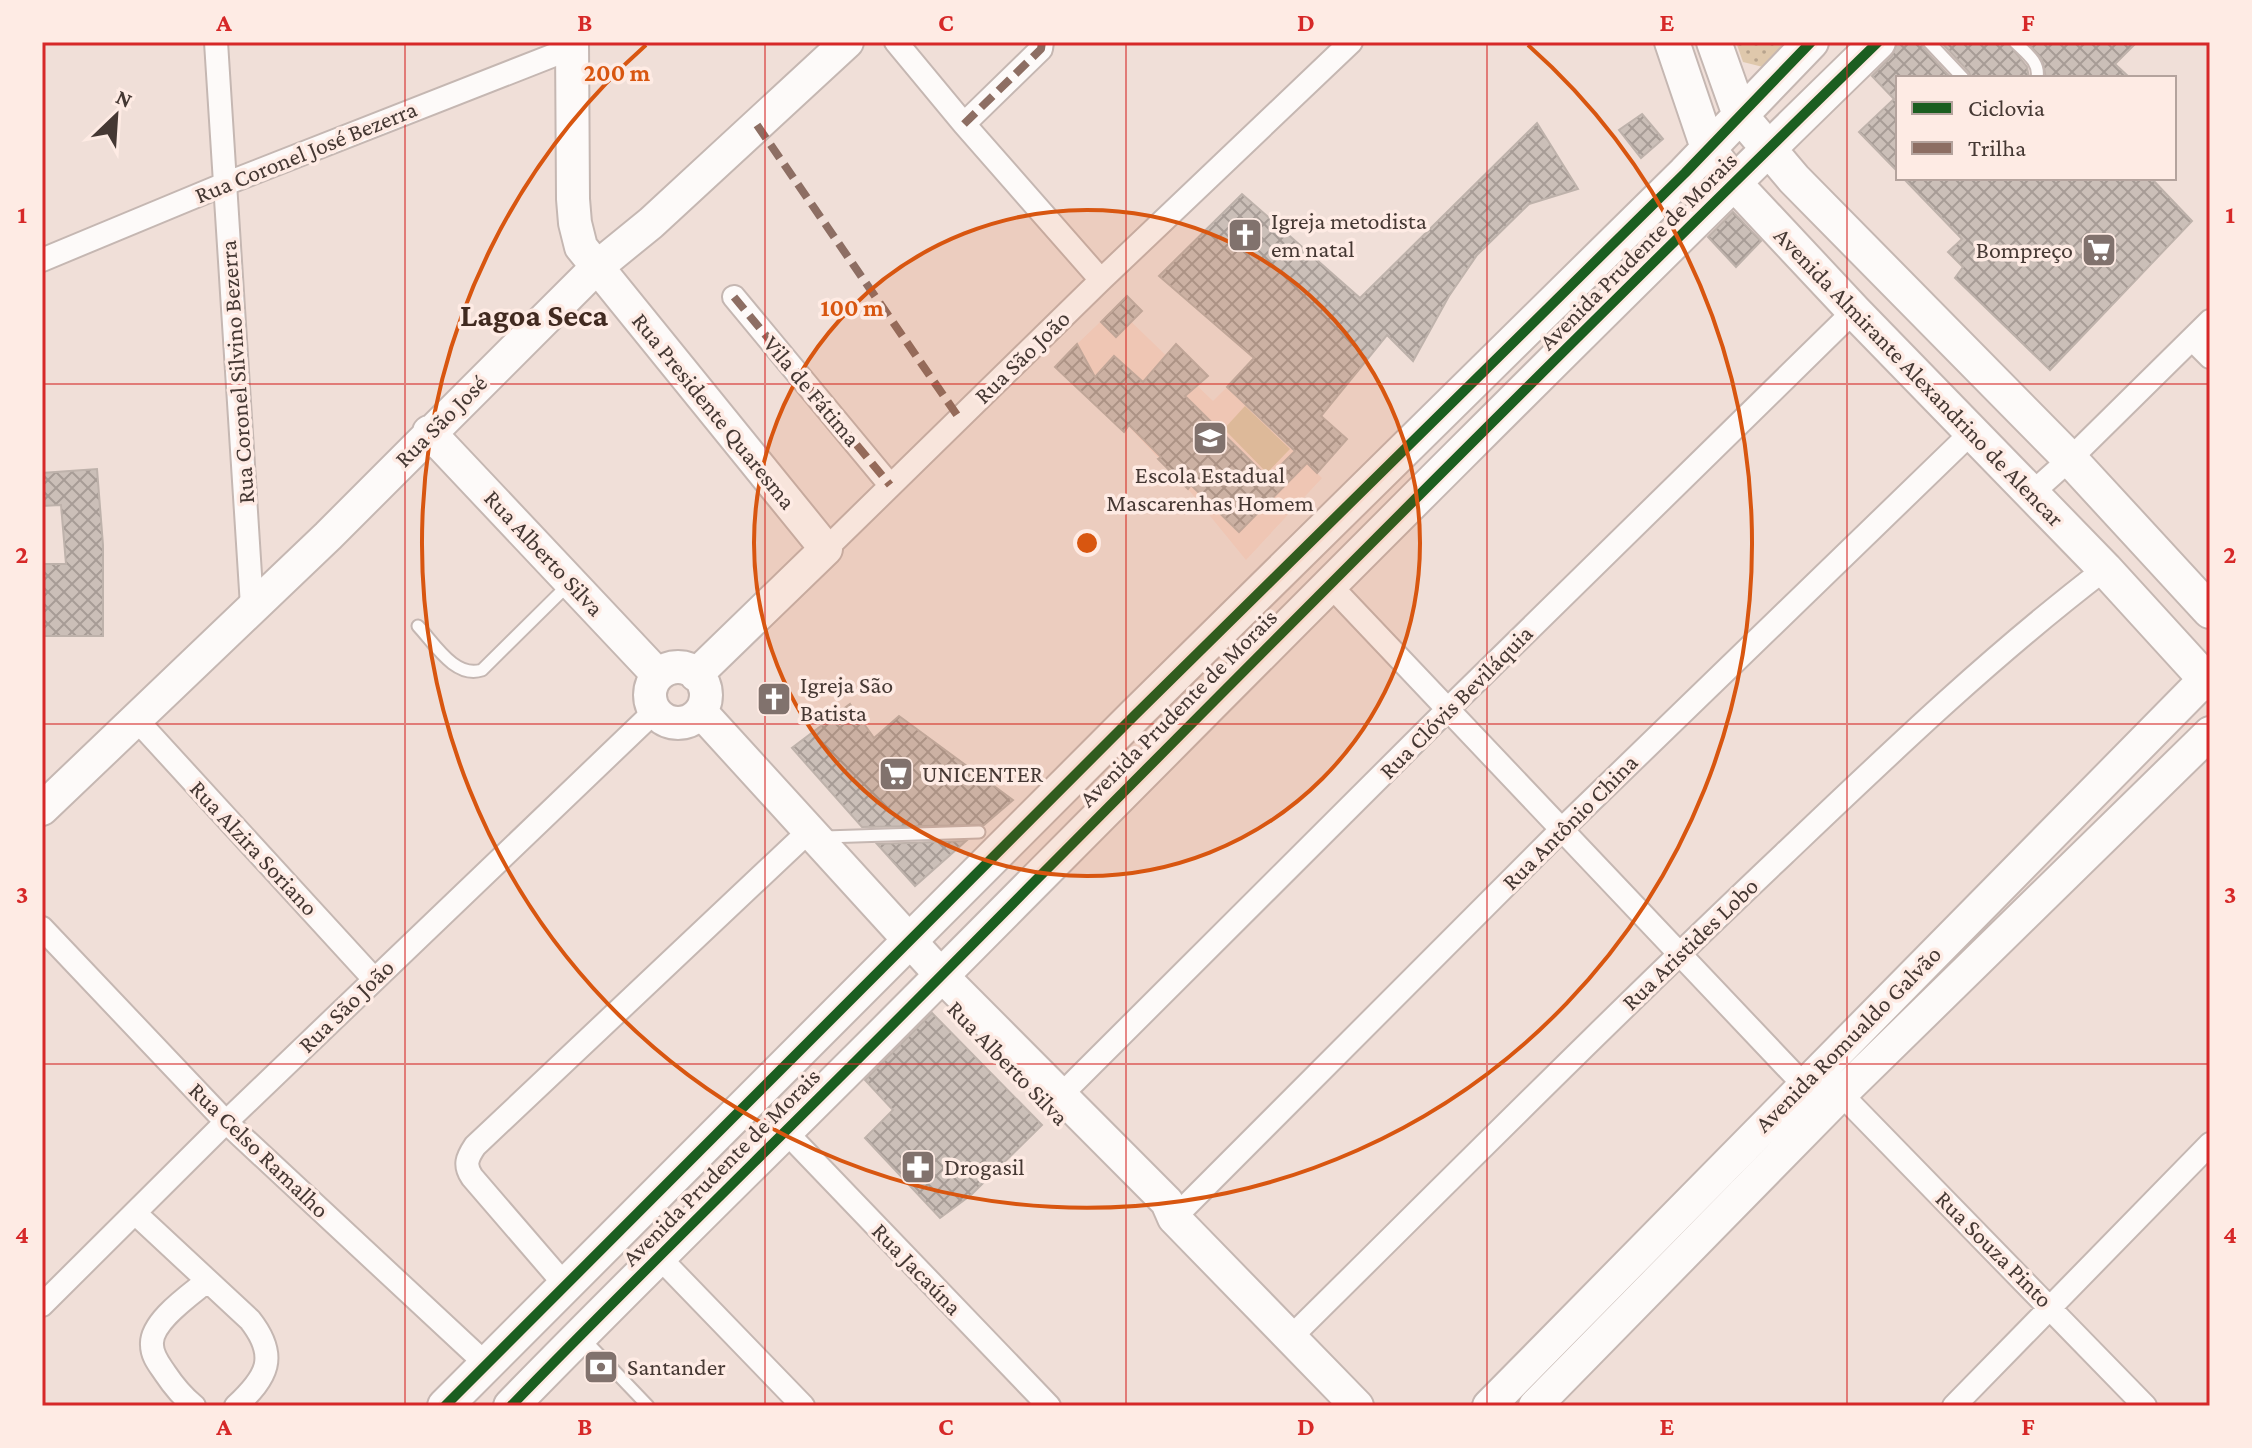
<svg xmlns="http://www.w3.org/2000/svg" width="2252" height="1448" font-family="'Crimson Pro',serif">
<style>
.built{fill:#f3d6cb}
.grass{fill:url(#grass-dots)}
.pitch{fill:#dfc8ac}
.building{fill:url(#building-cross-hatch);stroke:#beb2ab;stroke-width:2}
.lines{fill:none;stroke-linecap:round;stroke-linejoin:round}
.lane-casing{stroke:#c5b7b2;stroke-width:15}
.street-casing{stroke:#c5b7b2;stroke-width:26}
.secondary-casing{stroke:#c5b7b2;stroke-width:36}
.primary-casing{stroke:#c5b7b2;stroke-width:38}
.lane{stroke:#fdfaf9;stroke-width:11}
.street{stroke:#fdfaf9;stroke-width:22}
.secondary{stroke:#fdfaf9;stroke-width:32}
.primary{stroke:#fdfaf9;stroke-width:34}
.quiet{stroke:#8d6e63;stroke-width:8;stroke-dasharray:16 8;stroke-linecap:butt}
.cycleway-casing{stroke:#feebe4;stroke-width:15}
.cycleway{stroke:#1b5e20;stroke-width:10}
.grid{fill:none;stroke:#d62828;stroke-width:2;stroke-opacity:0.55}
.ring{fill:none;stroke:#d85610;stroke-width:4}
.labels{text-anchor:middle;stroke-width:7;stroke-linejoin:round;paint-order:stroke}
.street-label{font-size:24px;fill:#453833;stroke:#feebe4}
.poi-label{font-size:24px;fill:#453833;stroke:#feebe4;text-anchor:start}
.district-label{font-size:32px;font-weight:bold;fill:#412a20;stroke:#feebe4}
.centre{fill:#d85610;stroke:#feebe4;stroke-width:4}
.ring-label{font-size:24px;text-anchor:middle;font-weight:bold;fill:#d85610;stroke:#feebe4;stroke-width:7;stroke-linejoin:round;paint-order:stroke}
.neatline{fill:none;stroke:#d62828;stroke-width:3}
.grid-label{font-size:26px;text-anchor:middle;font-weight:bold;fill:#d62828}
</style>
<defs>
<pattern id="grass-dots" width="8" height="8" patternUnits="userSpaceOnUse" patternTransform="scale(2)"><rect width="8" height="8" fill="#dfc8ac"/><path d="M2 2h.1M6 6h.1" fill="none" stroke="#b7a38d" stroke-width="1.8" stroke-linecap="round"/></pattern>
<pattern id="building-cross-hatch" width="8" height="8" patternUnits="userSpaceOnUse" patternTransform="scale(2)"><rect width="8" height="8" fill="#cbbfb8"/><path d="M0 0l8 8M0 8l8-8" fill="none" stroke="#a79c96"/></pattern>
</defs>
<rect width="100%" height="100%" fill="#f0dfd8"/>
<path class="built" d="M1116,307L1213,401L1227,387L1322,478L1246,560L1188,489L1114,411L1077,344Z"/>
<path class="grass" d="M1736,42H1794L1763,67L1743,62Z"/>
<path class="pitch" d="M1245,406L1290,449L1267,473L1224,429Z"/>
<path class="building" d="M1897,42H1921L1923,48L1951,78H1898V172L1859,132L1894,99L1872,76L1892,56Z
M1941,42H2007L2027,67L2029,78H1971L1969,72Z
M2027,42H2137L2115,64L2130,78H2046L2042,59Z
M1642,114L1663,139L1641,158L1619,130Z
M1537,123L1578,189L1529,204L1477,255L1449,296L1413,361L1387,335L1321,416L1347,439L1317,473L1307,463L1239,532L1191,485L1188,489L1158,459L1161,457L1129,425L1124,432L1055,367L1077,344L1095,377L1114,356L1143,382L1176,344L1208,376L1185,396L1268,478L1295,451L1227,387L1254,358L1159,276L1242,194L1360,298Z
M1903,178H2151L2192,221L2050,370L1955,278L1963,267L1948,252L1962,239Z
M1733,212L1761,241L1736,267L1708,237Z
M1127,296L1142,311L1116,337L1101,322Z
M97,469L103,545V636H42V564H66L61,505L42,506V473Z
M850,704L874,738L899,716L1013,800L984,825L862,827L792,748Z
M966,841L915,886L877,844Z
M932,1013L1042,1125L971,1195L940,1218L865,1138L893,1110L865,1080Z"/>
<g class="lines">
<g class="lane-casing">
<path id="lane" d="M1929,42L1963,78
M2015,42C2026,53 2040,62 2037,78
M418,626C434,643 455,679 482,670L568,585
M825,837L979,832
M582,1337L648,1406"/>
</g>
<g class="street-casing">
<path id="street" d="M216,42L252,606
M896,42L964,124L1101,280
M964,124L1041,49L1042,42
M42,260L225,184L572,48
M734,297L890,485
M2192,339L2210,357
M2032,493L2070,459L2210,321
M826,549L1101,280L1351,42
M1329,584L1803,1084
M135,718L374,979
M42,928L226,1122L486,1364
M1841,1094L2145,1406
M1060,1096L1447,710L1854,311
M786,1132L1049,1406
M135,1213L250,1320C279,1357 267,1377 236,1406
M1174,1218L1562,829L1972,432
M658,1256L803,1406
M566,1286L472,1177C464,1165 467,1158 475,1146L808,832
M42,1305L226,1122L654,712
M1291,1337C1455,1175 1617,1012 1784,854C1888,755 1991,656 2105,569
M194,1406C183,1397 173,1385 165,1373C159,1364 152,1356 152,1345C150,1322 190,1295 207,1281
M1954,1406L2210,1144"/>
</g>
<g class="secondary-casing">
<path id="secondary" d="M572,42L573,199L575,223L581,247L826,549L696,675
M429,432L658,675
M650 695a28 28 0 1 1 56 0a28 28 0 1 1-56 0Z
M701,712L941,975L1167,1202L1174,1218L1357,1406
M42,809L328,536L597,267L651,223L847,42
M1489,1406L2210,674
M1535,1406L1841,1094L2210,733"/>
</g>
<g class="primary-casing">
<path id="primary" d="M1672,42L1708,148L1735,184L1854,311L2105,569L2210,684
M1714,42L1740,115L1794,179L2070,459L2210,611
M445,1406L1135,715L1685,173L1811,42
M511,1406C644,1269 781,1137 916,1001C1235,680 1553,358 1878,42"/>
</g>
<use href="#lane" class="lane"/>
<use href="#street" class="street"/>
<use href="#secondary" class="secondary"/>
<use href="#primary" class="primary"/>
<path class="quiet" d="M964,124L1041,49L1042,42
M757,125L959,418
M734,297L890,485"/>
<g class="cycleway-casing">
<path id="cycleway" d="M445,1406L1135,715L1685,173L1811,42
M511,1406C644,1269 781,1137 916,1001C1235,680 1553,358 1878,42"/>
</g>
<use href="#cycleway" class="cycleway"/>
</g>
<path class="grid" d="M405,42V1406M765,42V1406M1126,42V1406M1487,42V1406M1847,42V1406M42,384H2210M42,724H2210M42,1064H2210"/>
<circle cx="1087" cy="543" r="333" fill="#d85610" fill-opacity=".12"/>
<g class="ring">
<circle cx="1087" cy="543" r="333"/>
<path d="M1528 45A665 665 0 1 1 646 45"/>
</g>
<defs>
<g id="church-square" transform="scale(1.8)"><rect x="-9" y="-9" width="18" height="18" rx="4" fill="#81726d" stroke="#feebe4"/><path d="M-1.2-6h2.4v3.5h3.3v2.4h-3.3V6h-2.4V-.1h-3.3v-2.4h3.3Z" fill="#fff"/></g>
<g id="supermarket-square" transform="scale(1.8)"><rect x="-9" y="-9" width="18" height="18" rx="4" fill="#81726d" stroke="#feebe4"/><path d="M-6-5.5h2.5l.6 2H6L4.5 2H-2.5L-4.4-4H-6ZM-1.5 3.2a1.3 1.3 0 1 0 .1 0ZM3 3.2a1.3 1.3 0 1 0 .1 0Z" fill="#fff"/></g>
<g id="school-square" transform="scale(1.8)"><rect x="-9" y="-9" width="18" height="18" rx="4" fill="#81726d" stroke="#feebe4"/><path d="M0-5L7-2L0 1L-7-2ZM-4 1L0 2.5L4 1V4Q0 6-4 4Z" fill="#fff"/></g>
<g id="pharmacy-square" transform="scale(1.8)"><rect x="-9" y="-9" width="18" height="18" rx="4" fill="#81726d" stroke="#feebe4"/><path d="M-2-6h4v4h4v4h-4v4h-4v-4h-4v-4h4Z" fill="#fff"/></g>
<g id="bank-square" transform="scale(1.8)"><rect x="-9" y="-9" width="18" height="18" rx="4" fill="#81726d" stroke="#feebe4"/><path d="M-6-4H6V4H-6ZM0-2.3a2.3 2.3 0 1 0 0 4.6a2.3 2.3 0 1 0 0-4.6Z" fill="#fff"/></g>
</defs>
<g fill-rule="evenodd">
<use href="#church-square" x="1245" y="235"/>
<use href="#supermarket-square" x="2099" y="250"/>
<use href="#school-square" x="1210" y="438"/>
<use href="#church-square" x="774" y="699"/>
<use href="#supermarket-square" x="896" y="774"/>
<use href="#pharmacy-square" x="918" y="1167"/>
<use href="#bank-square" x="601" y="1367"/>
</g>
<g class="labels">
<g class="street-label">
<text transform="translate(306 152) rotate(-22)" y="8">Rua Coronel José Bezerra</text>
<text transform="translate(1638 251) rotate(-45)" y="8">Avenida Prudente de Morais</text>
<text transform="translate(1022 357) rotate(-44)" y="8">Rua São João</text>
<text transform="translate(237 372) rotate(-94)" y="8">Rua Coronel Silvino Bezerra</text>
<text transform="translate(1919 377) rotate(46)" y="8">Avenida Almirante Alexandrino de Alencar</text>
<text transform="translate(812 391) rotate(50)" y="8">Vila de Fátima</text>
<text transform="translate(714 411) rotate(51)" y="8">Rua Presidente Quaresma</text>
<text transform="translate(441 421) rotate(-45)" y="8">Rua São José</text>
<text transform="translate(544 553) rotate(47)" y="8">Rua Alberto Silva</text>
<text transform="translate(1456 702) rotate(-45)" y="8">Rua Clóvis Beviláquia</text>
<text transform="translate(1178 708) rotate(-45)" y="8">Avenida Prudente de Morais</text>
<text transform="translate(1570 822) rotate(-45)" y="8">Rua Antônio China</text>
<text transform="translate(254 848) rotate(47)" y="8">Rua Alzira Soriano</text>
<text transform="translate(1690 944) rotate(-44)" y="8">Rua Aristides Lobo</text>
<text transform="translate(346 1006) rotate(-44)" y="8">Rua São João</text>
<text transform="translate(1848 1039) rotate(-45)" y="8">Avenida Romualdo Galvão</text>
<text transform="translate(1008 1063) rotate(46)" y="8">Rua Alberto Silva</text>
<text transform="translate(259 1150) rotate(44)" y="8">Rua Celso Ramalho</text>
<text transform="translate(721 1167) rotate(-45)" y="8">Avenida Prudente de Morais</text>
<text transform="translate(1994 1249) rotate(45)" y="8">Rua Souza Pinto</text>
<text transform="translate(917 1269) rotate(46)" y="8">Rua Jacaúna</text>
</g>
<g class="poi-label">
<text x="1271" y="229">Igreja metodista<tspan x="1271" dy="28">em natal</tspan></text>
<text x="2073" y="258" text-anchor="end">Bompreço</text>
<text x="1210" y="483" text-anchor="middle">Escola Estadual<tspan x="1210" dy="28">Mascarenhas Homem</tspan></text>
<text x="800" y="693">Igreja São<tspan x="800" dy="28">Batista</tspan></text>
<text x="922" y="782">UNICENTER</text>
<text x="944" y="1175">Drogasil</text>
<text x="627" y="1375">Santander</text>
</g>
<g class="district-label">
<text x="534" y="326">Lagoa Seca</text>
</g>
</g>
<circle cx="1087" cy="543" r="12" class="centre"/>
<g class="ring-label">
<text x="617" y="81">200 m</text>
<text x="852" y="316">100 m</text>
</g>
<rect width="2252" height="1448" fill="none" stroke="#feebe4" stroke-width="88"/>
<rect x="1896" y="76" width="280" height="104" fill="#feebe4" stroke="#b4a39d" stroke-width="2"/>
<rect x="1912" y="102" width="40" height="12" fill="#1b5e20" stroke="#b4a39d" stroke-width="2"/>
<text x="1968" y="116" font-size="24" fill="#453833">Ciclovia</text>
<rect x="1912" y="142" width="40" height="12" fill="#8d6e63" stroke="#b4a39d" stroke-width="2"/>
<text x="1968" y="156" font-size="24" fill="#453833">Trilha</text>
<g transform="translate(116 116) rotate(25)" stroke="#feebe4" stroke-width="6" paint-order="stroke">
<path d="M0-6L14 30L0 20L-14 30Z" fill="#453833"/>
<text y="-12" font-size="22" font-weight="bold" text-anchor="middle" fill="#453833">N</text>
</g>
<rect x="44" y="44" width="2164" height="1360" class="neatline"/>
<g class="grid-label">
<text x="224" y="31">A</text>
<text x="585" y="31">B</text>
<text x="946" y="31">C</text>
<text x="1306" y="31">D</text>
<text x="1667" y="31">E</text>
<text x="2028" y="31">F</text>
<text x="22" y="223">1</text>
<text x="2230" y="223">1</text>
<text x="22" y="563">2</text>
<text x="2230" y="563">2</text>
<text x="22" y="903">3</text>
<text x="2230" y="903">3</text>
<text x="22" y="1243">4</text>
<text x="2230" y="1243">4</text>
<text x="224" y="1435">A</text>
<text x="585" y="1435">B</text>
<text x="946" y="1435">C</text>
<text x="1306" y="1435">D</text>
<text x="1667" y="1435">E</text>
<text x="2028" y="1435">F</text>
</g>
</svg>
